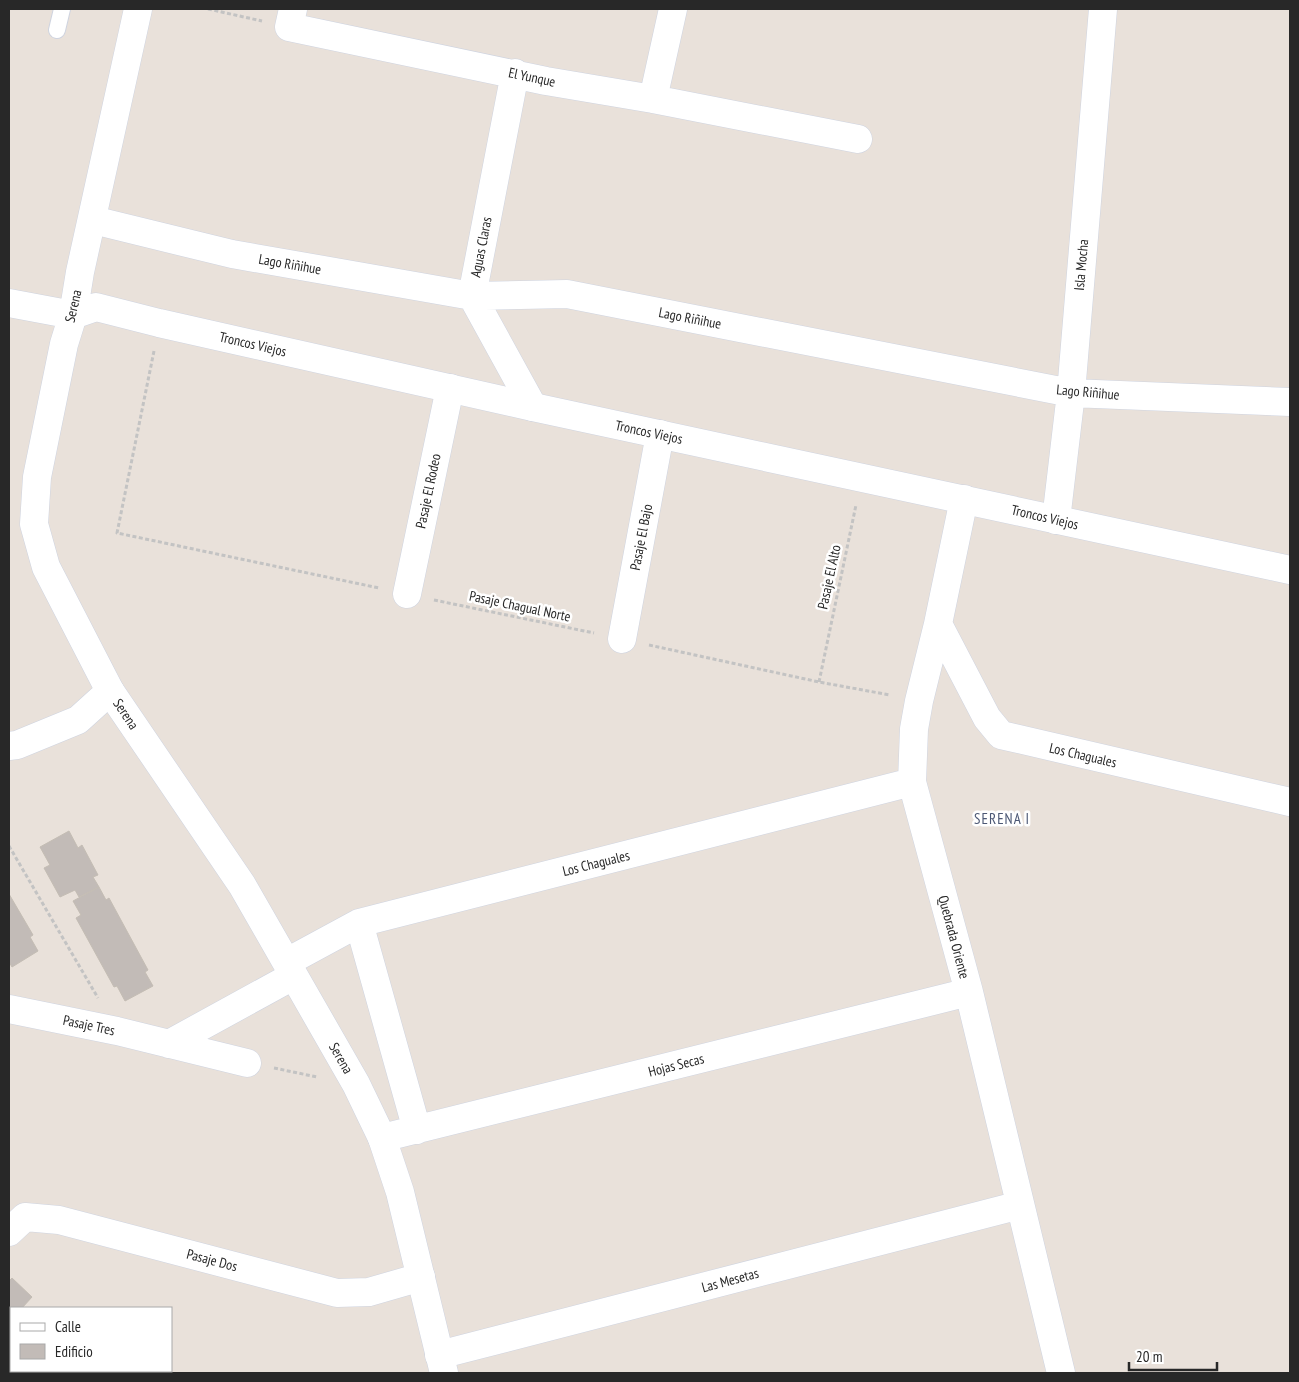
<svg xmlns="http://www.w3.org/2000/svg" width="1299" height="1382" font-family="'PT Sans Narrow',sans-serif">
<style>
.building{fill:#c2bbb7;stroke:#c4bdb4}
.lines{fill:none;stroke-linecap:round;stroke-linejoin:round}
.lane-casing{stroke:#cfd4e0;stroke-width:18}
.street-casing{stroke:#cfd4e0;stroke-width:29}
.secondary-casing{stroke:#cfd4e0;stroke-width:29}
.path{stroke:#c3c3c3;stroke-width:3;stroke-dasharray:4 2.5;stroke-linecap:butt}
.lane{stroke:#fff;stroke-width:16}
.street{stroke:#fff;stroke-width:28}
.secondary{stroke:#fff;stroke-width:28}
.labels{text-anchor:middle;stroke-width:5;stroke-linejoin:round;paint-order:stroke}
.street-label{font-size:14px;fill:#282828;stroke:#fff}
.neighbourhood-label{font-size:15px;letter-spacing:1px;fill:#4c5875;stroke:#fff}
</style>
<rect width="100%" height="100%" fill="#e9e1da"/>
<path class="building" d="M69,831L78,848L82,845L98,875L93,877L99,887L79,897L75,890L60,897L44,868L50,865L40,847Z
M99,887L106,900L109,898L148,970L145,972L153,986L125,1001L117,986L114,987L76,918L81,915L73,901Z
M9,894L33,935L30,937L38,951L12,967L9,962Z
M12,1278L32,1297L22,1308H11V1325L9,1327V1281Z
M27,1371H67L70,1373H25Z"/>
<g class="lines">
<g class="lane-casing">
<path id="lane" d="M57,30L62,9"/>
</g>
<g class="street-casing">
<path id="street" d="M293,9L289,27L546,81L653,99L858,139
M515,73L472,296L533,407
M653,99L673,9
M93,220L232,254L472,296L567,294L1071,393L1290,402
M964,499L938,624L919,701L914,729L912,782L969,992L1061,1373
M1056,520L1071,393L1103,9
M407,594L450,388
M938,624L987,718L1001,735L1290,802
M622,639L660,434
M9,746L17,745L78,720L110,691
M359,923L417,1130
M287,962L359,923L912,782
M9,1009L117,1031L247,1063
M169,1044L293,976
M382,1138L969,992
M9,1232L25,1217L59,1220L337,1293L369,1292L421,1277
M439,1355L1020,1205"/>
</g>
<g class="secondary-casing">
<path id="secondary" d="M138,9L80,272L73,315L64,344L37,477L34,524L46,567L110,691L242,885L356,1084L382,1138L400,1192L444,1373
M9,303L73,315L96,307L159,323L533,407L1290,570"/>
</g>
<path class="path" d="M208,9L262,21
M154,351L117,533L379,588
M434,600L594,633
M649,645L819,682L890,695
M819,682L856,505
M9,846L98,998
M274,1068L317,1077"/>
<use href="#lane" class="lane"/>
<use href="#street" class="street"/>
<use href="#secondary" class="secondary"/>
</g>
<g class="labels">
<g class="street-label">
<text transform="translate(532 77) rotate(12)" y="5">El Yunque</text>
<text transform="translate(481 247) rotate(-79)" y="5">Aguas Claras</text>
<text transform="translate(290 264) rotate(10)" y="5">Lago Riñihue</text>
<text transform="translate(1081 265) rotate(-85)" y="5">Isla Mocha</text>
<text transform="translate(73 306) rotate(-77)" y="5">Serena</text>
<text transform="translate(690 318) rotate(11)" y="5">Lago Riñihue</text>
<text transform="translate(253 344) rotate(13)" y="5">Troncos Viejos</text>
<text transform="translate(1088 392) rotate(5)" y="5">Lago Riñihue</text>
<text transform="translate(649 432) rotate(12)" y="5">Troncos Viejos</text>
<text transform="translate(428 491) rotate(-78)" y="5">Pasaje El Rodeo</text>
<text transform="translate(1045 517) rotate(13)" y="5">Troncos Viejos</text>
<text transform="translate(641 537) rotate(-79)" y="5">Pasaje El Bajo</text>
<text transform="translate(829 577) rotate(-78)" y="5">Pasaje El Alto</text>
<text transform="translate(520 606) rotate(12)" y="5">Pasaje Chagual Norte</text>
<text transform="translate(126 714) rotate(56)" y="5">Serena</text>
<text transform="translate(1083 755) rotate(13)" y="5">Los Chaguales</text>
<text transform="translate(596 863) rotate(-14)" y="5">Los Chaguales</text>
<text transform="translate(954 937) rotate(75)" y="5">Quebrada Oriente</text>
<text transform="translate(89 1025) rotate(12)" y="5">Pasaje Tres</text>
<text transform="translate(341 1058) rotate(60)" y="5">Serena</text>
<text transform="translate(676 1065) rotate(-14)" y="5">Hojas Secas</text>
<text transform="translate(212 1260) rotate(15)" y="5">Pasaje Dos</text>
<text transform="translate(730 1280) rotate(-15)" y="5">Las Mesetas</text>
</g>
<g class="neighbourhood-label">
<text x="1002" y="824">SERENA I</text>
</g>
</g>
<rect width="1299" height="1382" fill="none" stroke="#282828" stroke-width="20"/>
<rect x="10" y="1307" width="162" height="65" fill="#ffffff" stroke="#a9a9a9"/>
<rect x="20" y="1323" width="25" height="8" fill="#ffffff" stroke="#a9a9a9"/>
<text x="55" y="1332" font-size="15" fill="#282828">Calle</text>
<rect x="20" y="1344" width="25" height="15" fill="#c2bbb7" stroke="#a9a9a9"/>
<text x="55" y="1357" font-size="15" fill="#282828">Edificio</text>
<path d="M1129 1362v8h88v-8" fill="none" stroke="#282828" stroke-width="2.5"/>
<text x="1136" y="1362" font-size="15" fill="#282828" stroke="#ffffff" stroke-width="4" paint-order="stroke">20 m</text>
</svg>
